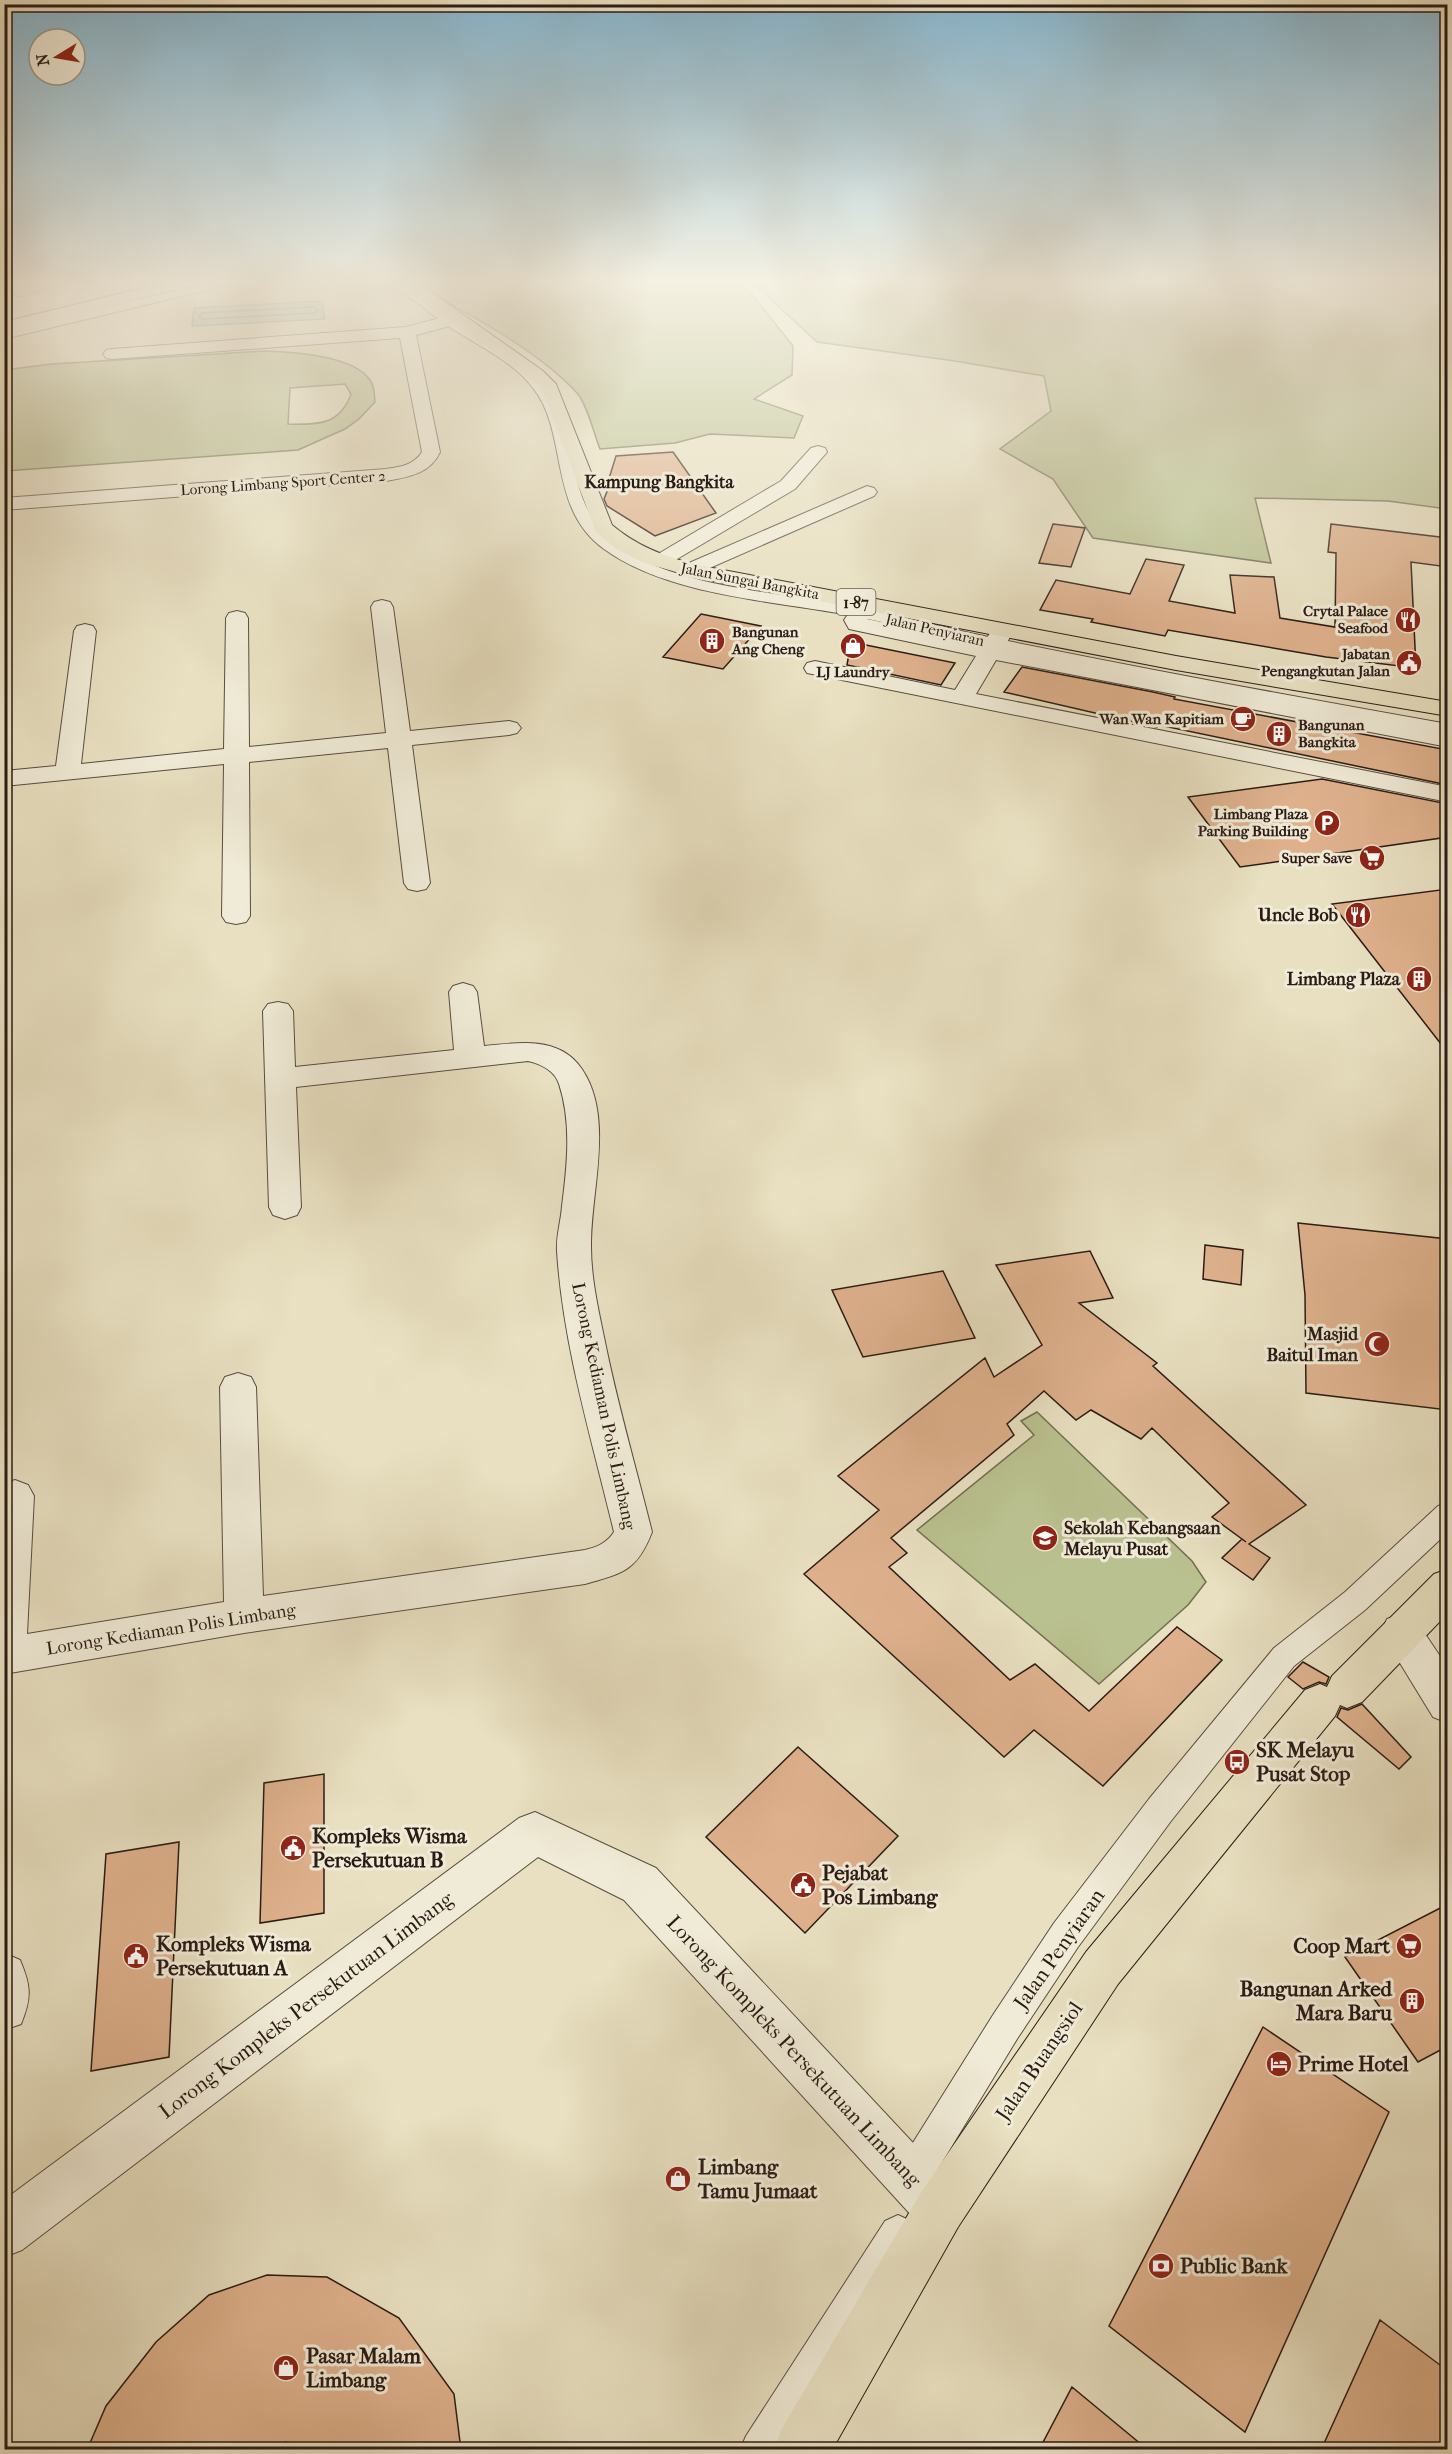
<svg xmlns="http://www.w3.org/2000/svg" width="1452" height="2454" font-family="'IM FELL French Canon',serif">
<style>
.green{fill:#bac190;stroke:#726e52;stroke-width:1.5;fill-rule:evenodd}
.water{fill:#98beae;stroke:#6c7d71;stroke-width:1.5}
.lines{fill:none;stroke-linecap:round;stroke-linejoin:round}
.shore{stroke:#626c62;stroke-width:1.5}
.building{fill:#deb18c;stroke:#2b1b15;stroke-width:1.5}
.pedestrian-casing{stroke:#5a4c40;stroke-width:2}
.minor-casing{stroke:#5a4c40;stroke-width:2}
.secondary-casing{stroke:#2b1b15;stroke-width:2}
.primary-casing{stroke:#2b1b15;stroke-width:2}
.trunk-casing{stroke:#2b1b15;stroke-width:2}
.pedestrian{fill:#f0ebd7;fill-rule:evenodd}
.minor{fill:#f0ebd7;fill-rule:evenodd}
.secondary{fill:#f0ebd7;fill-rule:evenodd}
.primary{fill:#e8e0c1;fill-rule:evenodd}
.trunk{fill:#e8e0c1;fill-rule:evenodd}
.labels{text-anchor:middle;stroke-width:6;stroke-linejoin:round;paint-order:stroke}
.far-street-label{font-size:15px;fill:#2b1b15;stroke:#f0ebd7}
.far-poi-label{font-size:15px;font-weight:bold;fill:#2b1b15;stroke:#f0ebd7;text-anchor:end}
.shield{fill:#f0ebd7;stroke:#66594f;stroke-width:1.5}
.shield-label{font-size:16px;font-weight:bold;fill:#2b1b15}
.far-quarter-label{font-size:18px;font-weight:bold;fill:#2b1b15;stroke:#f0ebd7}
.poi-label{font-size:18px;font-weight:bold;fill:#2b1b15;stroke:#f0ebd7;text-anchor:end}
.street-label{font-size:18px;fill:#2b1b15;stroke:#f0ebd7}
.near-poi-label{font-size:21px;font-weight:bold;fill:#2b1b15;stroke:#f0ebd7;text-anchor:start}
.near-street-label{font-size:21px;fill:#2b1b15;stroke:#f0ebd7}
</style>
<rect width="100%" height="100%" fill="#e8e0c1"/>
<filter id="stains"><feTurbulence type="fractalNoise" baseFrequency=".00333" numOctaves="4"/><feColorMatrix values="0 0 0 0 .2 0 0 0 0 .09 0 0 0 0 .02 0 0 0 .5 -.17"/></filter>
<radialGradient id="worn" r=".72"><stop offset=".6" stop-color="#630" stop-opacity="0"/><stop offset="1" stop-color="#630" stop-opacity=".3"/></radialGradient>
<path class="green" d="M5,282H70L23,297L5,293Z
M408,282H739L750,292L793,346L792,375L754,399L803,416L794,438L710,434L675,443L600,449C594,434 587,404 577,393C537,349 461,309 408,282Z
M752,282H1447V509L1388,501L1255,498L1271,563L1093,538L1053,479L1000,449L1051,411L1044,376L955,361L817,342Z
M265,351C292,352 353,355 370,380C375,387 374,394 375,402L359,419L345,429L298,450L5,471V370L52,364ZM345,384L351,394C340,425 318,425 288,424L290,388Z
M1037,1412L1192,1561L1206,1582L1188,1605L1099,1684L917,1530L1034,1435L1021,1421Z"/>
<path class="water" d="M322,301L325,319L192,326L194,308Z"/>
<g class="lines">
<path class="shore" d="M314,307L318,310L315,313L202,319L199,317L202,313Z"/>
</g>
<path class="building" d="M673,452L716,513L655,536L607,506L604,499L608,489L606,488L616,456Z
M1053,524L1085,528L1071,567L1039,563Z
M1331,524L1448,538V567L1411,562L1416,668L1326,657L1168,630L1165,636L1091,622L1093,619L1040,610L1056,580L1130,594L1146,559L1184,565L1169,601L1235,613L1230,575L1274,577L1280,618L1335,627L1336,553L1328,552Z
M701,614L761,626L723,669L663,657Z
M851,642L955,663L941,685L847,665Z
M1022,667L1153,692L1175,697L1174,699L1448,750V785L1159,725L1157,727L1147,725L1004,692Z
M1322,779L1448,804V837L1240,867L1188,797Z
M1448,889V1053L1332,904Z
M1298,1223L1448,1239V1410L1306,1393L1305,1295Z
M1205,1245L1243,1250L1241,1285L1203,1279Z
M1090,1251L1113,1298L1079,1303L1157,1363L1153,1366L1306,1505L1249,1544L1270,1558L1253,1580L1222,1558L1242,1539L1246,1542L1212,1517L1229,1503L1152,1428L1141,1439L1091,1410L1076,1420L1044,1391L1007,1424L1014,1435L891,1538L907,1553L889,1567L1010,1680L1035,1664L1089,1711L1177,1627L1222,1660L1103,1786L1034,1730L1004,1757L804,1574L879,1510L838,1476L985,1358L994,1377L1042,1345L996,1265Z
M943,1271L975,1338L863,1357L832,1290Z
M1303,1662L1329,1677L1326,1684L1319,1682L1303,1689L1288,1677Z
M1362,1704L1411,1757L1399,1769L1337,1717L1341,1708L1348,1710Z
M798,1747L898,1836L805,1933L706,1837Z
M324,1774V1913L260,1923L264,1783Z
M179,1842L169,2057L91,2071L106,1854Z
M1448,1904V2046L1418,2062L1345,1957Z
M1263,2027L1389,2112L1245,2432L1109,2326Z
M267,2275L327,2277L399,2318L454,2394L461,2450H295L286,2442L257,2450H87L106,2406L156,2342L209,2295Z
M1380,2320L1448,2371V2450H1321Z
M1072,2387L1148,2450H1039Z"/>
<g class="lines">
<g class="pedestrian-casing">
<path id="pedestrian" d="M212,282H234L228,285L4,339V331Z
M381,282C415,282 429,304 456,321C488,342 533,360 552,396C583,456 563,516 633,555C696,590 790,593 861,608C905,617 949,629 993,638C1144,669 1296,697 1448,724V734C1295,707 1143,679 991,648C947,638 903,626 859,617C779,601 670,597 604,549C547,508 569,433 533,388C512,360 476,345 448,326C434,317 422,305 408,297C400,291 389,288 381,282Z
M1448,1503V1532L1365,1610L1294,1666L1171,1821L1078,1947L1017,2039L930,2182L925,2198L912,2203L899,2198L894,2185L899,2165L993,2015L1054,1923L1149,1799L1274,1648L1345,1592L1438,1506Z
M898,2215L911,2221L917,2234L911,2247L783,2450H740L746,2436L885,2221Z"/>
</g>
<g class="minor-casing">
<path id="minor" d="M459,313L467,318L465,322L416,335L440,452C430,474 408,477 386,481L4,510V498L386,469C400,467 414,465 422,452L400,338L112,359L106,358L103,354L106,350L112,349L406,327Z
M818,446L825,448L827,452L795,489L667,565L660,567L653,565L650,561L653,557L781,481L811,448Z
M867,486L874,488L877,492L874,496L696,574L689,576L682,574L678,570L682,566Z
M867,597L875,599L878,604L867,619L983,644L992,630L1000,628L1008,630L1011,635L1004,648L1448,733V747L996,660L976,694L1448,787V802L807,673L804,668L807,663L815,661L955,690L976,656L849,629L844,620L859,599Z
M382,600L390,602L393,607L410,731L509,721L517,723L521,728L517,733L509,735L412,745L430,883L426,889L417,891L408,889L404,883L388,748L249,762L250,916L246,922L236,924L226,922L222,916L224,764L4,786V771L56,766L74,631L77,626L85,624L93,626L96,631L81,764L224,749L226,618L229,613L237,611L245,613L248,618L249,747L386,733L371,607L374,602Z
M463,983L473,986L477,992L484,1046C515,1043 555,1036 578,1064C617,1112 590,1191 591,1247C591,1277 598,1308 604,1337C617,1403 636,1467 652,1532C637,1571 623,1573 585,1584L244,1633L4,1674V1484L15,1480L28,1485L34,1496L27,1634L224,1602L220,1387L225,1377L238,1373L251,1377L256,1387L263,1596L585,1550C597,1547 607,1543 614,1532C592,1440 563,1346 557,1251C556,1236 561,1221 562,1206C567,1167 572,1123 559,1084C555,1071 541,1064 528,1061L296,1087L301,1207L297,1215L285,1219L273,1215L269,1207L263,1011L268,1004L278,1002L288,1004L293,1011L295,1067L454,1050L449,992L453,986Z
M1401,1614L1415,1619L1448,1668V1723L1433,1717L1381,1632L1387,1619Z
M535,1812L656,1868L958,2191L965,2209L958,2227L940,2234L922,2227L624,1900L538,1857L22,2250L4,2257V2200L519,1818Z
M4,1953L20,1960C31,1986 32,1997 21,2024L4,2030Z"/>
</g>
<g class="secondary-casing">
<path id="secondary" d="M168,282H197L195,285L4,332V322Z"/>
</g>
<g class="primary-casing">
<path id="primary" d="M1448,1569V1613L1362,1702L1347,1708L1340,1705L1335,1716L1118,1984L958,2227L832,2450H774L781,2430L922,2191L1086,1952L1305,1690L1320,1684L1327,1687L1332,1676L1434,1574Z"/>
</g>
<g class="trunk-casing">
<path id="trunk" d="M392,282H414L424,287L543,371L556,384L612,525C637,546 662,555 692,564L1176,656L1448,702V716L1176,670L689,576L642,562L615,548L596,532L542,390L531,379L453,322Z"/>
</g>
<use href="#pedestrian" class="pedestrian"/>
<use href="#minor" class="minor"/>
<use href="#secondary" class="secondary"/>
<use href="#primary" class="primary"/>
<use href="#trunk" class="trunk"/>
</g>
<linearGradient id="sky" x2="0" y2="1"><stop stop-color="#88b8d1"/><stop offset="0.45" stop-color="#f5f1e3"/><stop offset="1" stop-color="#f5f1e3" stop-opacity="0"/></linearGradient>
<rect width="1452" height="626" fill="url(#sky)"/>
<defs>
<g id="restaurant-disc" transform="scale(1.35)"><circle r="9.5" fill="#8f2418" stroke="#f0ebd7"/><path d="M-5-6h1v4h1v-4h1v4h1v-4h1v5L-1.5 .5V6h-2V.5L-5-1ZM5-6V6H3V1.5H1.5Q1.5-4 5-6Z" fill="#fff"/></g>
<g id="building-disc" transform="scale(1.35)"><circle r="9.5" fill="#8f2418" stroke="#f0ebd7"/><path d="M-4-6H4V6H1V3H-1V6H-4ZM-2.5-4.3h1.7v1.8h-1.7ZM.8-4.3h1.7v1.8H.8ZM-2.5-1h1.7V.8h-1.7ZM.8-1h1.7V.8H.8Z" fill="#fff"/></g>
<g id="shop-disc" transform="scale(1.35)"><circle r="9.5" fill="#8f2418" stroke="#f0ebd7"/><path d="M-5-2.5h2.3a2.7 3.5 0 0 1 5.4 0H5L5.5 6h-11ZM-1.5-2.5h3a1.5 2.3 0 0 0-3 0Z" fill="#fff"/></g>
<g id="civic-disc" transform="scale(1.35)"><circle r="9.5" fill="#8f2418" stroke="#f0ebd7"/><path d="M-.6-6.5H3V-4.5H.6V-3L4-1V1h2V6H-6V1h2V-1L-.6-3ZM-1.2 2.5V6h2.4V2.5Z" fill="#fff"/></g>
<g id="cafe-disc" transform="scale(1.35)"><circle r="9.5" fill="#8f2418" stroke="#f0ebd7"/><path d="M-5.5-4.5H6V0H3Q3 3.5 0 3.5H-2.5Q-5.5 3.5-5.5 0ZM3-3.2v2h1.7v-2ZM-6 4.5H4V6H-6Z" fill="#fff"/></g>
<g id="parking-disc" transform="scale(1.35)"><circle r="9.5" fill="#8f2418" stroke="#f0ebd7"/><path d="M-3.5-5.5H1a3.5 3.5 0 0 1 0 7H-1V5.5H-3.5ZM-1-3.4V-.6H.8a1.4 1.4 0 0 0 0-2.8Z" fill="#fff"/></g>
<g id="supermarket-disc" transform="scale(1.35)"><circle r="9.5" fill="#8f2418" stroke="#f0ebd7"/><path d="M-6-5.5h2.5l.6 2H6L4.5 2H-2.5L-4.4-4H-6ZM-1.5 3.2a1.3 1.3 0 1 0 .1 0ZM3 3.2a1.3 1.3 0 1 0 .1 0Z" fill="#fff"/></g>
<g id="mosque-disc" transform="scale(1.35)"><circle r="9.5" fill="#8f2418" stroke="#f0ebd7"/><path d="M3.5-4.9A6 6 0 1 0 3.5 4.9A5 5 0 1 1 3.5-4.9Z" fill="#fff"/></g>
<g id="school-disc" transform="scale(1.35)"><circle r="9.5" fill="#8f2418" stroke="#f0ebd7"/><path d="M0-5L7-2L0 1L-7-2ZM-4 1L0 2.5L4 1V4Q0 6-4 4Z" fill="#fff"/></g>
<g id="bus-disc" transform="scale(1.35)"><circle r="9.5" fill="#8f2418" stroke="#f0ebd7"/><path d="M-5-6H5V4H4V6H2V4H-2V6H-4V4H-5ZM-3.5-4V0h7V-4ZM-3.5 1.2v1.5H-2V1.2ZM2 1.2v1.5H3.5V1.2Z" fill="#fff"/></g>
<g id="hotel-disc" transform="scale(1.35)"><circle r="9.5" fill="#8f2418" stroke="#f0ebd7"/><path d="M-6-4.5h1.5V1H6V5H4.5V3h-9V5H-6ZM-4 0a1.8 1.8 0 1 1 3.6 0ZM.5 0V-2.5h3Q6-2.5 6 0Z" fill="#fff"/></g>
<g id="bank-disc" transform="scale(1.35)"><circle r="9.5" fill="#8f2418" stroke="#f0ebd7"/><path d="M-6-4H6V4H-6ZM0-2.3a2.3 2.3 0 1 0 0 4.6a2.3 2.3 0 1 0 0-4.6Z" fill="#fff"/></g>
</defs>
<g fill-rule="evenodd">
<use href="#restaurant-disc" x="1408" y="620"/>
<use href="#building-disc" x="712" y="641"/>
<use href="#shop-disc" x="853" y="646"/>
<use href="#civic-disc" x="1409" y="663"/>
<use href="#cafe-disc" x="1243" y="719"/>
<use href="#building-disc" x="1279" y="734"/>
<use href="#parking-disc" x="1327" y="823"/>
<use href="#supermarket-disc" x="1372" y="858"/>
<use href="#restaurant-disc" x="1358" y="915"/>
<use href="#building-disc" x="1419" y="979"/>
<use href="#mosque-disc" x="1377" y="1344"/>
<use href="#school-disc" x="1045" y="1538"/>
<use href="#bus-disc" x="1237" y="1762"/>
<use href="#civic-disc" x="293" y="1848"/>
<use href="#civic-disc" x="803" y="1885"/>
<use href="#supermarket-disc" x="1409" y="1946"/>
<use href="#civic-disc" x="136" y="1956"/>
<use href="#building-disc" x="1412" y="2001"/>
<use href="#hotel-disc" x="1279" y="2064"/>
<use href="#shop-disc" x="678" y="2179"/>
<use href="#bank-disc" x="1161" y="2266"/>
<use href="#shop-disc" x="286" y="2368"/>
</g>
<g class="labels">
<g class="far-street-label">
<text transform="translate(283 483) rotate(-4)" y="5">Lorong Limbang Sport Center 2</text>
<text transform="translate(750 581) rotate(11)" y="5">Jalan Sungai Bangkita</text>
<text transform="translate(935 630) rotate(13)" y="5">Jalan Penyiaran</text>
</g>
<g class="far-poi-label">
<text x="1388" y="616">Crytal Palace<tspan x="1388" dy="17">Seafood</tspan></text>
<text x="732" y="637" text-anchor="start">Bangunan<tspan x="732" dy="17">Ang Cheng</tspan></text>
<text x="1390" y="659">Jabatan<tspan x="1390" dy="17">Pengangkutan Jalan</tspan></text>
<text x="853" y="677" text-anchor="middle">LJ Laundry</text>
<text x="1224" y="724">Wan Wan Kapitiam</text>
<text x="1298" y="730" text-anchor="start">Bangunan<tspan x="1298" dy="17">Bangkita</tspan></text>
<text x="1308" y="819">Limbang Plaza<tspan x="1308" dy="17">Parking Building</tspan></text>
<text x="1352" y="863">Super Save</text>
</g>
<rect class="shield" x="836.5" y="589" width="39" height="26" rx="4.5"/>
<g class="shield-label">
<text x="856" y="608">1-87</text>
</g>
<g class="far-quarter-label">
<text x="659" y="488">Kampung Bangkita</text>
</g>
<g class="poi-label">
<text x="1338" y="921">Uncle Bob</text>
<text x="1400" y="985">Limbang Plaza</text>
<text x="1358" y="1340">Masjid<tspan x="1358" dy="21">Baitul Iman</tspan></text>
<text x="1064" y="1534" text-anchor="start">Sekolah Kebangsaan<tspan x="1064" dy="21">Melayu Pusat</tspan></text>
</g>
<g class="street-label">
<text transform="translate(604 1406) rotate(78)" y="6">Lorong Kediaman Polis Limbang</text>
<text transform="translate(171 1629) rotate(-9)" y="6">Lorong Kediaman Polis Limbang</text>
</g>
<g class="near-poi-label">
<text x="1256" y="1757">SK Melayu<tspan x="1256" dy="24">Pusat Stop</tspan></text>
<text x="312" y="1843">Kompleks Wisma<tspan x="312" dy="24">Persekutuan B</tspan></text>
<text x="822" y="1880">Pejabat<tspan x="822" dy="24">Pos Limbang</tspan></text>
<text x="156" y="1951">Kompleks Wisma<tspan x="156" dy="24">Persekutuan A</tspan></text>
<text x="1390" y="1953" text-anchor="end">Coop Mart</text>
<text x="1392" y="1996" text-anchor="end">Bangunan Arked<tspan x="1392" dy="24">Mara Baru</tspan></text>
<text x="1298" y="2071">Prime Hotel</text>
<text x="698" y="2174">Limbang<tspan x="698" dy="24">Tamu Jumaat</tspan></text>
<text x="1180" y="2273">Public Bank</text>
<text x="306" y="2363">Pasar Malam<tspan x="306" dy="24">Limbang</tspan></text>
</g>
<g class="near-street-label">
<text transform="translate(1059 1949) rotate(-55)" y="7">Jalan Penyiaran</text>
<text transform="translate(306 2005) rotate(-37)" y="7">Lorong Kompleks Persekutuan Limbang</text>
<text transform="translate(794 2051) rotate(47)" y="7">Lorong Kompleks Persekutuan Limbang</text>
<text transform="translate(1039 2061) rotate(-56)" y="7">Jalan Buangsiol</text>
</g>
</g>
<rect width="1452" height="2454" fill="none" stroke="#e8e0c1" stroke-width="24"/>
<rect x="6" y="6" width="1440" height="2442" fill="none" stroke="#2b1b15" stroke-width="3"/>
<rect x="12" y="12" width="1428" height="2430" fill="none" stroke="#2b1b15" stroke-width="1.5"/>
<g transform="translate(57 57) rotate(259)"><circle r="28" fill="#f0ebd7" stroke="#a19889" stroke-width="1.5"/>
<path d="M0-4.5L10 22L0 15L-10 22Z" fill="#8f2418"/>
<text y="-9" font-size="16" font-weight="bold" text-anchor="middle" fill="#2b1b15">N</text>
</g>
<rect width="100%" height="100%" filter="url(#stains)"/>
<rect width="100%" height="100%" fill="url(#worn)"/>
</svg>
